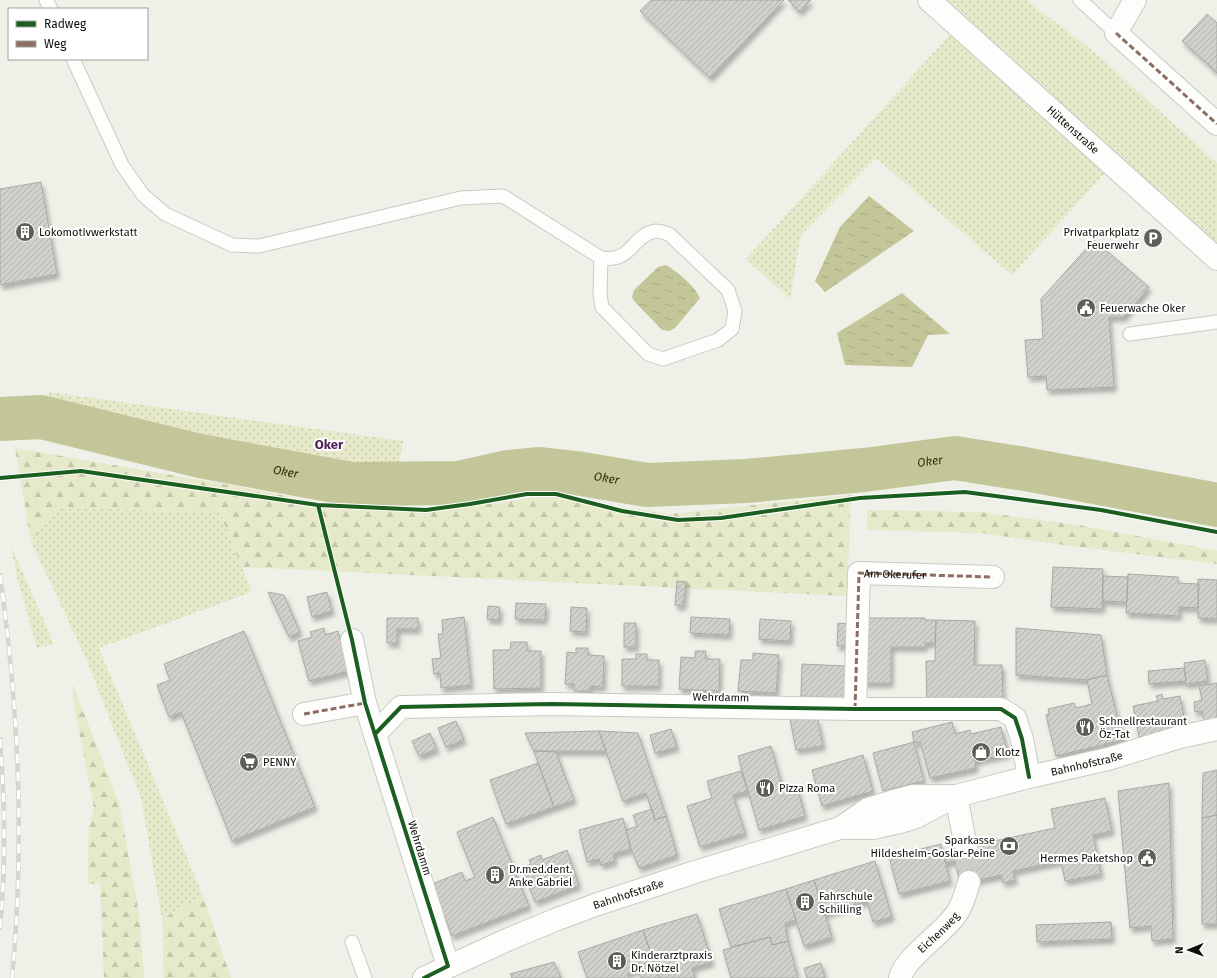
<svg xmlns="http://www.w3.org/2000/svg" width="1217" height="978" font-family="'Fira Sans',sans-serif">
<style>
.grass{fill:url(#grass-dots)}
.forest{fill:url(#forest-firs)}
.water{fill:url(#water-ripples)}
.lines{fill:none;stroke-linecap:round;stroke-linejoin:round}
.river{stroke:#c2c698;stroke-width:44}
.building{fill:url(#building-hatch);stroke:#a9aaa3;filter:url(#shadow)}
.street-tunnel{stroke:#cdcec7;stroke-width:22;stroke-dasharray:22 11;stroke-linecap:butt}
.lane-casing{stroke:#cacac4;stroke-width:15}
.street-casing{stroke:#cacac4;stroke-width:24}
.primary-casing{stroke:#cacac4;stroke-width:24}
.lane{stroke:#fdfdfc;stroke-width:13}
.street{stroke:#fdfdfc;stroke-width:22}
.primary{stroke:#fdfdfc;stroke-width:22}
.rail-casing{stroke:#d5d5d2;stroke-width:4.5}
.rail{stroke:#fff;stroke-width:3;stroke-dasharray:9;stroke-linecap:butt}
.quiet{stroke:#8d6e63;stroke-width:3;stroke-dasharray:6 3;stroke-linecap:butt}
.cycleway-casing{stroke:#fff;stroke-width:6}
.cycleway{stroke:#1b5e20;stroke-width:4}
.labels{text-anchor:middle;stroke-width:4;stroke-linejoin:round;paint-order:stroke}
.street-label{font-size:11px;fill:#0f0f0a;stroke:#fff}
.poi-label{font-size:11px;fill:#0f0f0a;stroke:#fff;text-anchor:start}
.water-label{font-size:12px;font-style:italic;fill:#333501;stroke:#fff}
.quarter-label{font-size:13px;font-weight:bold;fill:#4d2053;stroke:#fff}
</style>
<defs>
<pattern id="grass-dots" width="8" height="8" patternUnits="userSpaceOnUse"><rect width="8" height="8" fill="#e6e9ca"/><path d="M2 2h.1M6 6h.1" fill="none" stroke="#c4c7ac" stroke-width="1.8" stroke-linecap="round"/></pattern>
<pattern id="forest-firs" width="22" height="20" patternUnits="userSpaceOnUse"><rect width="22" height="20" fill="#e6e9ca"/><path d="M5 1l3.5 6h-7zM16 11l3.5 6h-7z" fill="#c4c7ac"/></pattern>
<pattern id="water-ripples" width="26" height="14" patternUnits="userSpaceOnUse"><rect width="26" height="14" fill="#c2c698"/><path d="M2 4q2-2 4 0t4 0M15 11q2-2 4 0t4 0" fill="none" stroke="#a6a982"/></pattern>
<pattern id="building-hatch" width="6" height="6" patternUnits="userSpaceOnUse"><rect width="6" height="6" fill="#d1d1cb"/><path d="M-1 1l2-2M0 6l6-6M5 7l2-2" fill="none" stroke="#b2b2ad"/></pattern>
<filter id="shadow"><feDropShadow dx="2.5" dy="4.5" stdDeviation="2" flood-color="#0004"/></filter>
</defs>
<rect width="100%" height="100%" fill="#eff0e8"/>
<path class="grass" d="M946,0H1026L1093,51L1217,163V259L1112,165L1012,275L876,158L801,235L790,299L746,259L965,18Z
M49,392L403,441L399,467L358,468L326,463L52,427Z
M58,507L220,513L252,592L99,648L203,896L162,919L141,798L85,656L31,542Z
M11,546L54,644L37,648L18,581Z"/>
<path class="forest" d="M15,448L235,486L348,508L426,512L547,496L669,514L851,495L847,596L242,567L220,513L58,507L31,542Z
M867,510L981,512L1078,525L1217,551V564L1063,545L981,533L867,530Z
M73,685L119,803L139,913L144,978H104L100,883L88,884V847L89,826L94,808L73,700Z
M203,896L231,978H164L162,919Z"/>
<path class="water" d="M869,196L914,231L825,292L815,281L840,227Z
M666,265C679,273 694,285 700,298L675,328L669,331L662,330L635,302L632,297L634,290L658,267Z
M902,293L950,334L928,335L912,367L845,365L837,333Z"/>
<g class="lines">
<path class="river" id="s1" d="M0,419L41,417L200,456L351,484L459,483L508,472L540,469L576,473L647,485L746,481L864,470L955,458L1025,469L1217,505"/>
</g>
<path class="building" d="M651,0H784L710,78L640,11Z
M788,0H811L800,12Z
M1207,14L1217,23V55L1208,64L1182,41Z
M1217,55V73L1208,64Z
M41,182L57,274L0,285V189Z
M1094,240L1149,287L1124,317H1109L1114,387L1047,390L1046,376L1028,377L1025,340L1043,339L1041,299Z
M1053,567L1103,569L1102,609L1051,607Z
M1128,574L1178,577V583L1199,584L1198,608L1179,607V616L1126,613Z
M1103,576L1128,577L1127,602L1103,601Z
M1198,579L1217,580V619L1198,618Z
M677,581L686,582L683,606L675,605Z
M268,592L284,595L300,632L289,637Z
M327,592L332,611L312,617L307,597Z
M516,603L546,604L545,620L515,619Z
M488,606L500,607L499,620L487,619Z
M571,607L587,608L586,632L570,631Z
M464,617L471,685L441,688L440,673L434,674L432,659L441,658L438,634H443L442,620Z
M691,617L730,619L729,635L690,633Z
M387,618H418V629H397V643H387Z
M863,618H925V620H936L935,643H925V647H891V683H863Z
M760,619L791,621L790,641L759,639Z
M936,620L975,621L974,665H1002L1003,701L927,703L926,661H935Z
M624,623H636V647H624Z
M838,623L849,624L848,646H837Z
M324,628L325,635L338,631L349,671L309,681L298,641L312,637L310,632Z
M1016,628L1101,635L1107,675L1087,680L1016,675Z
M244,631L315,807L232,841L181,712L169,717L157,685L170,680L164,664Z
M511,642H527V651H541V688L494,689L493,650H510Z
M576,648H588V655L604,656L603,687L590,686V691H574V684H565L567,652L576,653Z
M695,651H706L705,659H720L719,691L679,689L681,657L695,658Z
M753,653L779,655L776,693L738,691L741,660H753Z
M636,654H647V660H659V686H622V659H636Z
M1205,660L1208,681L1186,684L1184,663Z
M802,664L846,666L844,698L801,696Z
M1184,668L1186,681L1149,684L1148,671Z
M1107,675L1123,740L1056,756L1046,715L1049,714L1048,709L1074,703L1076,708L1092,704L1087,680Z
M1217,683V721L1205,723L1202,711L1195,712L1194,702L1202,700L1199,686Z
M1162,694L1163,699L1180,696L1186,727L1139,737L1133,706L1158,701L1156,696Z
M790,719L818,720L823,746L796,750Z
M456,721L464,740L446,747L438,728Z
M952,722L955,734L970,730L971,734L1001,727L1008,754L975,761L976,768L930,778L920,742H914L912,732Z
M671,729L677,747L655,753L650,735Z
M599,731L638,733L666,816L655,820L646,793L623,801Z
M599,731L606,751H534L525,733Z
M430,733L437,749L419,756L412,741Z
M914,742L924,781L883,791L873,753Z
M771,746L783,790L797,786L805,816L759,830L738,756Z
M534,751L556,752L574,800L554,807Z
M863,755L873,791L822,806L812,770Z
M538,763L554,807L506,824L490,780Z
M1217,770V815L1202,818L1203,773Z
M741,771L748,791L733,795L745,833L700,847L687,806L712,798L707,781Z
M1169,783L1173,939L1152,941L1151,926L1130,928L1118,791Z
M1105,798L1112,831L1093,835L1101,874L1065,881L1061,861L1013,871L1015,880L1003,883L1002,875L960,884L955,861L946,863L943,852L1055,828L1051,809Z
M652,809L655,820L666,816L677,855L639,868L631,849L626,830L637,826L633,815Z
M1217,815V924H1202V818Z
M493,817L529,906L452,936L432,884L462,872L465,881L475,877L457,832Z
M623,818L631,849L613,854L615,861L601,865L599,859L587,862L579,830Z
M941,844L950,881L899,894L889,857Z
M567,850L579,885L535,902L522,868L531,864L529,860L541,855L542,860Z
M875,861L892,917L873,922L867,901L825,914L814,880Z
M814,880L832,937L804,946L786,889Z
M786,889L796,920L785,923L788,941L772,945L770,937L731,947L719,909Z
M697,914L712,962L692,968L695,978H659L643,930Z
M1111,922L1112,939L1037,942L1036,925Z
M643,930L659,978H641L638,970L628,973L629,978H587L578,952Z
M770,937L772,945L788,941L798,978H731L723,950Z
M554,962L561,978H512L510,974Z
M821,963L825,978H807L804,968Z"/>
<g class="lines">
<path class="street-tunnel" d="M966,847L969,882"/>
<g class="lane-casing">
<path id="lane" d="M46,0L51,9
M1080,0L1116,33
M73,59L122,165L143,195L165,214L232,245L259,246L461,198L503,196L601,258C633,263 631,235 656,231C660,231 665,233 669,234L728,290L735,311L732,329L718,340L663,359L648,354L602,307L600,294L601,258
M1130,334L1217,322
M352,942L365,978"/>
</g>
<g class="street-casing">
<g id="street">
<path id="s2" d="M929,0L1217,259"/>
<path d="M1135,0L1116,33L1217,124"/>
<path d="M352,640L365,703L448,966"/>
<path id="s3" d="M855,709L859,573L993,577"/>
<path d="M304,714L365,703"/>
<path d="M375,734L401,707L552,704L855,709H1001L1015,718L1022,739L1029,777"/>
<path d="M956,796L966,847"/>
<path id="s4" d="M900,978C906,956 943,934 957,913C963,904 966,892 969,882"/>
</g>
</g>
<g class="primary-casing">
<g id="primary">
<path d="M840,828L868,809L894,801L913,796H953"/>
<path id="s5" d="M424,978L509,939L555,920L595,905L695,872L840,828H873L900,822L916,817L956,796L1029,777L1108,759L1180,737L1217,729"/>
</g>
</g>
<use href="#lane" class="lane"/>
<use href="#street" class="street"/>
<use href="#primary" class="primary"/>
<g class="rail-casing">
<path id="rail" d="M0,575C19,710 25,842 12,978
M0,739C5,802 6,866 0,928"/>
</g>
<use href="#rail" class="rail"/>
<path class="quiet" d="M1116,33L1217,124
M855,709L859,573L993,577
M304,714L365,703"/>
<g class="cycleway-casing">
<path id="cycleway" d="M0,478L81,471L318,505L426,510L470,504L527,494H556L622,511L678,520L721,518L860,498L965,492L1101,510L1217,532
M318,505L352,640L365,703L448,966L424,978
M375,734L401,707L552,704L855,709H1001L1015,718L1022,739L1029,777"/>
</g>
<use href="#cycleway" class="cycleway"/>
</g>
<defs>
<g id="building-disc" transform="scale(1)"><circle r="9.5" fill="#5d5e58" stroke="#fff"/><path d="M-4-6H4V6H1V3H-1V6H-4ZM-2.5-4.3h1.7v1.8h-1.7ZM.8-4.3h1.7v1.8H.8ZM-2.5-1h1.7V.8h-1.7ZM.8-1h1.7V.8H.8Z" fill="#fff"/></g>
<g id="parking-disc" transform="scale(1)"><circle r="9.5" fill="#5d5e58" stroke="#fff"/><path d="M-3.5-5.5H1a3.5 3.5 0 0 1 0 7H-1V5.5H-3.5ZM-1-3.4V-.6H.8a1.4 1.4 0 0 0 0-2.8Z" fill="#fff"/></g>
<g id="civic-disc" transform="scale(1)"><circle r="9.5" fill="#5d5e58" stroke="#fff"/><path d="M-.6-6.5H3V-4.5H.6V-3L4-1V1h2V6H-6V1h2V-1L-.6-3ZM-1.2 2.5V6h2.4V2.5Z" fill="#fff"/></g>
<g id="restaurant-disc" transform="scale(1)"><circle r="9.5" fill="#5d5e58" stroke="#fff"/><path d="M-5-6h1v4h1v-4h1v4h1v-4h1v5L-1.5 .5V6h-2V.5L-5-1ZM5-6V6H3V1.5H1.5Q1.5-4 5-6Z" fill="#fff"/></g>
<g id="shop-disc" transform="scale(1)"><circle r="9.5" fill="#5d5e58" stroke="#fff"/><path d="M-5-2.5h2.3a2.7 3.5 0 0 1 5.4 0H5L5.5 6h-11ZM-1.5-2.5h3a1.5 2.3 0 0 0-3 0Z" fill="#fff"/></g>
<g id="supermarket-disc" transform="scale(1)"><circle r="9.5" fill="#5d5e58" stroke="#fff"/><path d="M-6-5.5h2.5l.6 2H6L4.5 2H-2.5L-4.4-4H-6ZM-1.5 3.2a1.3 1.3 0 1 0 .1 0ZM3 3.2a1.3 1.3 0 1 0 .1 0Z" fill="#fff"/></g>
<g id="bank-disc" transform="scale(1)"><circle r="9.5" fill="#5d5e58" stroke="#fff"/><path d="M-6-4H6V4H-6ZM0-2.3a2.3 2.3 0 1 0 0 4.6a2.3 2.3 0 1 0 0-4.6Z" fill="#fff"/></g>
</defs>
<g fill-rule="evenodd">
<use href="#building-disc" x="25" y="232"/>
<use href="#parking-disc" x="1153" y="238"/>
<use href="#civic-disc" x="1086" y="308"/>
<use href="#restaurant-disc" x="1085" y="727"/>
<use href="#shop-disc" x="981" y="752"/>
<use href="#supermarket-disc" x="249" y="762"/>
<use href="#restaurant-disc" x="765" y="788"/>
<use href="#bank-disc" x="1009" y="846"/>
<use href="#civic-disc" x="1147" y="858"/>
<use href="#building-disc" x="495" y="875"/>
<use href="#building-disc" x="805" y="902"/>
<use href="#building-disc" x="617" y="961"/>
</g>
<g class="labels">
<g class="street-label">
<text dy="4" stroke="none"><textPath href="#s2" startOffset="194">Hüttenstraße</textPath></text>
<text dy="4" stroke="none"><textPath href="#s3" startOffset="172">Am Okerufer</textPath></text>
<text transform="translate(721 697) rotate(1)" y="4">Wehrdamm</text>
<text dy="4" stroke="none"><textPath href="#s5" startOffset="700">Bahnhofstraße</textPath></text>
<text transform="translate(420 848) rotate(73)" y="4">Wehrdamm</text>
<text dy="4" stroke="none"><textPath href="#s5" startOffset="221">Bahnhofstraße</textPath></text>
<text dy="4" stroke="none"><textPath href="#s4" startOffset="60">Eichenweg</textPath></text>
</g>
<g class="poi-label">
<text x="39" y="236">Lokomotivwerkstatt</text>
<text x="1139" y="236" text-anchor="end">Privatparkplatz<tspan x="1139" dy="13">Feuerwehr</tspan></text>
<text x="1100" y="312">Feuerwache Oker</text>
<text x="1099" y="725">Schnellrestaurant<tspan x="1099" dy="13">Öz-Tat</tspan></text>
<text x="995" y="756">Klotz</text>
<text x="263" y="766">PENNY</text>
<text x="779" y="792">Pizza Roma</text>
<text x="995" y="844" text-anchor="end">Sparkasse<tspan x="995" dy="13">Hildesheim-Goslar-Peine</tspan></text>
<text x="1133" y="862" text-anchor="end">Hermes Paketshop</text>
<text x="509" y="873">Dr.med.dent.<tspan x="509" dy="13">Anke Gabriel</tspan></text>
<text x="819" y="900">Fahrschule<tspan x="819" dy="13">Schilling</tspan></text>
<text x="631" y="959">Kinderarztpraxis<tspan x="631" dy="13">Dr. Nötzel</tspan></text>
</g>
<g class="water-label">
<text dy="4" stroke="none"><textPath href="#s1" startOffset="941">Oker</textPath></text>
<text dy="4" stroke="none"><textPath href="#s1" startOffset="292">Oker</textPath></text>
<text dy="4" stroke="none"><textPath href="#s1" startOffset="616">Oker</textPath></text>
</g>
<g class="quarter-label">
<text x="329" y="449">Oker</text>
</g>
</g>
<rect x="8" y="8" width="140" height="52" fill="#ffffff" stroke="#9f9f9d"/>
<rect x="16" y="21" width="20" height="6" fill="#1b5e20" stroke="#9f9f9d"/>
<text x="44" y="28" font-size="12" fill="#0f0f0a">Radweg</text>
<rect x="16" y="41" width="20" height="6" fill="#8d6e63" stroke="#9f9f9d"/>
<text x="44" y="48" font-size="12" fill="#0f0f0a">Weg</text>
<g transform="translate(1189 950) rotate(269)" stroke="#ffffff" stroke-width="3" paint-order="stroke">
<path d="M0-3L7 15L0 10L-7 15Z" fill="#0f0f0a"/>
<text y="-6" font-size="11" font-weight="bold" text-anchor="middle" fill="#0f0f0a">N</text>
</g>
</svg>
